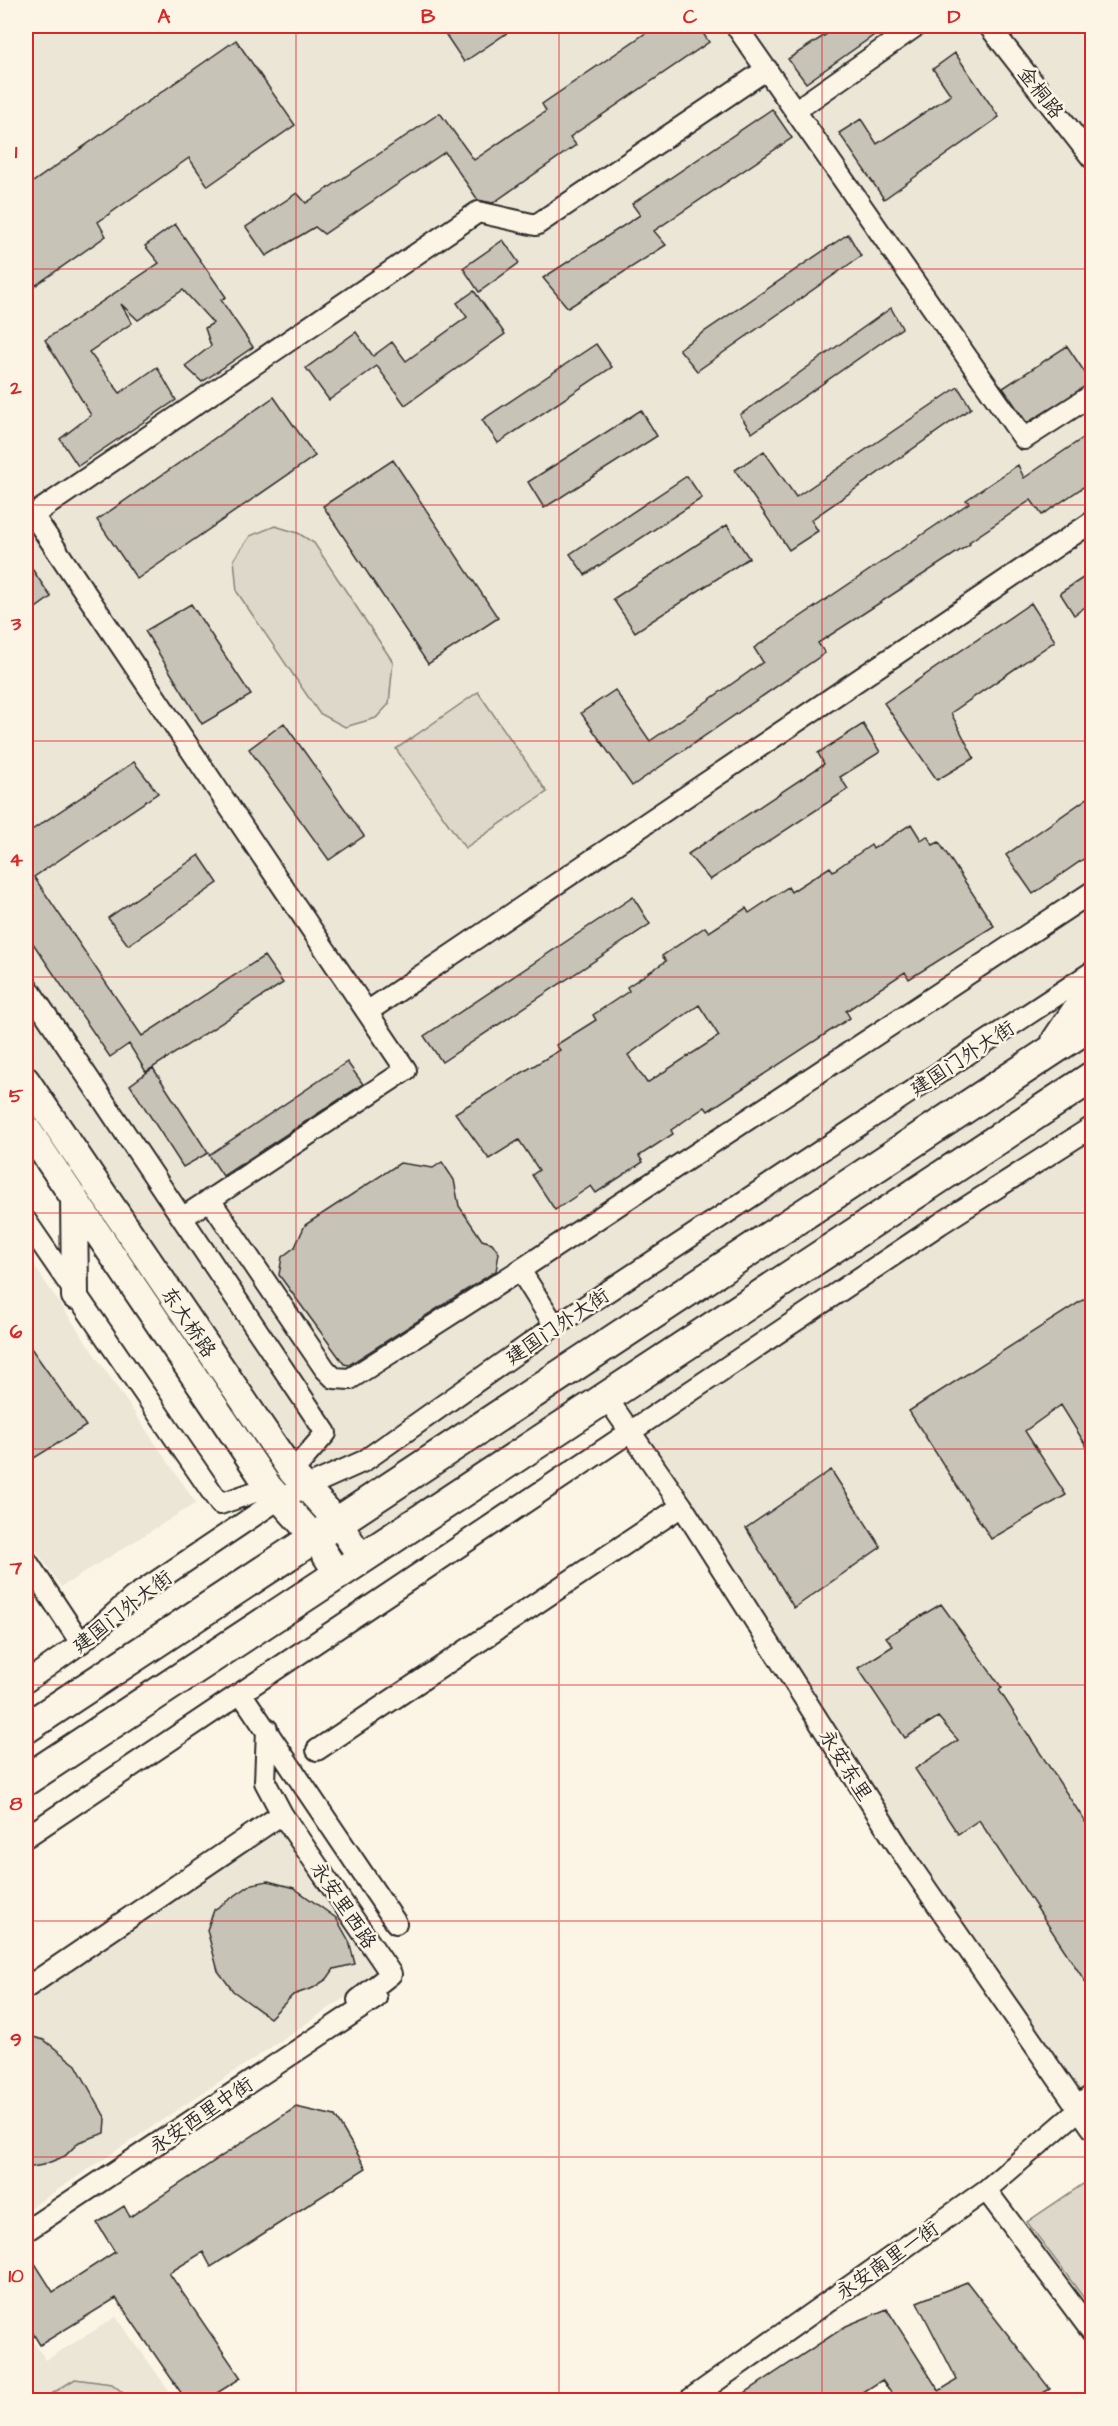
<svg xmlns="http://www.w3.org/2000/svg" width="1118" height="2426" font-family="'Architects Daughter','LXGW WenKai TC',sans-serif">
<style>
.built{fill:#ece6d7}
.green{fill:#ded8ca;stroke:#84827a;stroke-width:1.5}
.building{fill:#c8c3b7;stroke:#2b2b2b;stroke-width:1.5;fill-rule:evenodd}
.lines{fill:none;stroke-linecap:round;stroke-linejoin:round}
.minor-casing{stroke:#2b2b2b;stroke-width:24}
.major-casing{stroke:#2b2b2b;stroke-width:30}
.highway-casing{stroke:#2b2b2b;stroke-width:34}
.minor{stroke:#fcf5e5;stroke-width:20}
.major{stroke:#fcf5e5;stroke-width:26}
.highway{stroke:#fcf5e5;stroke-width:30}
.grid{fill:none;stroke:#d62828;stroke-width:1.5;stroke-opacity:0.55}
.labels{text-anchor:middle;stroke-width:5;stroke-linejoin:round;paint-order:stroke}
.street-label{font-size:20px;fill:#2b2b2b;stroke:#fcf5e5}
.neatline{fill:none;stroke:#d62828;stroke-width:2}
.grid-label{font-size:20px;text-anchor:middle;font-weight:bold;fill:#d62828}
</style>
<rect width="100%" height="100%" fill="#fcf5e5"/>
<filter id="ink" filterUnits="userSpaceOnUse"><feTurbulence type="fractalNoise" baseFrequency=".0167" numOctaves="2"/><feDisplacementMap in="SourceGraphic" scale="12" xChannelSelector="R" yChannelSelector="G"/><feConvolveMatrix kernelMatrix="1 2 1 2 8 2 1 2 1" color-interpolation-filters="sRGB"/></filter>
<g filter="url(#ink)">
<path class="built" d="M26,26H1092V2127L606,1398L340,1562L26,1114Z
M26,1254L196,1503L61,1587L26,1535Z
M280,1827L382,1973L26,2211V1997Z
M116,2317L176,2400H26V2331L46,2360Z"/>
<path class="green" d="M275,526L298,533L314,543L393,662L389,704L376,718L345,727L319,713L237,592L234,559L250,536Z
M478,692L547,792L465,848L396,749Z
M1092,2178V2309L1027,2222Z
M75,2379L112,2384L132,2400H42Z"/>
<path class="building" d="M440,26H517L464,62Z
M656,26H698L709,42L570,137L576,145L493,203L478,200L445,152L324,234L315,227L266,256L246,227L297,193L306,203L440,113L474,160L546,111L542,104Z
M839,26H887L806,83L788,59Z
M236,40L295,125L208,186L189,158L98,222L106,236L26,292V187Z
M955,53L999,117L884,199L839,133L861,119L877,144L951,95L933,69Z
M772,109L792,138L654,231L666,245L568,308L543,278L640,215L632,204Z
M175,224L226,297L221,300L253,347L202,382L185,366L211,346L205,328L213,323L183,290L138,320L121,304L132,323L89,352L120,393L157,367L176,400L78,466L60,439L91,415L45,340L159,263L145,246Z
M848,234L861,256L697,371L679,349Z
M503,240L519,263L479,292L463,268Z
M474,291L505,334L405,405L377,366L329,400L306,368L356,332L373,356L392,342L406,361L467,317L457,303Z
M891,308L902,328L752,433L740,415Z
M596,344L612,367L498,443L482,420Z
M1067,346L1092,383L1027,423L1003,388Z
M958,387L971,408L811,520L818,531L789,550L735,470L764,451L796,497Z
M274,397L315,456L137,579L97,520Z
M641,410L657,436L544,508L528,482Z
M1092,432V481L1042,515L1031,500L969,542L970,544L818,643L825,653L632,786L581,713L615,690L650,741L763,662L754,648L969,503L966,500L1018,465L1024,478Z
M393,460L498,618L428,664L323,506Z
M687,476L702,498L585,575L570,554Z
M727,525L749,558L635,632L613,599Z
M26,560L51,597L26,615Z
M1092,572V602L1074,615L1060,593Z
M1031,603L1055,641L951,713L974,758L937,780L884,703Z
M191,604L251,695L202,724L145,631Z
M284,723L364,836L329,860L249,749Z
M863,724L880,752L840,777L848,789L710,880L688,854L824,764L818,753Z
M134,762L158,793L34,877L142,1036L264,956L283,983L146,1072L129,1044L110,1057L26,933V834Z
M1092,795V853L1033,894L1006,855Z
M911,824L921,840L927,836L933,845L939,842L994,926L909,979L905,972L846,1011L850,1018L708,1111L705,1107L671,1130L673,1134L639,1156L643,1162L596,1193L591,1186L555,1210L532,1175L539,1170L519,1140L489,1159L455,1113L560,1050L556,1045L596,1020L593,1015L629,991L627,987L666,961L662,956L705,927L709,932L746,908L749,913L788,887L791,892L830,867L833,871L871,845L873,849ZM699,1005L719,1036L647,1083L628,1055Z
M199,855L218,883L128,945L108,918Z
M633,897L650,924L442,1062L424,1036Z
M347,1062L363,1084L223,1176L209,1155Z
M153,1068L208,1153L183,1167L130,1085Z
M442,1162L454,1180L459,1206L482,1240L492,1243L499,1253L496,1271L349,1365L344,1364L279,1275L282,1257L295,1247L305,1225L400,1163L433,1168Z
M1092,1294V1455L1061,1405L1025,1431L1066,1495L991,1539L909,1411Z
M26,1341L86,1426L26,1463Z
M831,1470L881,1547L794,1608L746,1528Z
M941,1604L1002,1688L999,1690L1092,1832V1992L979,1820L958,1834L915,1769L958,1740L938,1717L905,1738L858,1668L893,1646L886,1637Z
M268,1881L294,1888L336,1918L349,1941L355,1964L334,1969L327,1979L313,1988L293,1995L270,2018L233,1991L218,1971L207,1930L214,1910L252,1884Z
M26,2035L44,2040L76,2065L106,2119L105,2133L79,2142L65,2156L43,2165L26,2168Z
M296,2107L335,2116L366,2168L211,2267L203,2252L169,2273L241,2378L206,2400H186L116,2298L40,2345L26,2322V2249L53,2292L115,2252L97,2223L124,2206L130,2217Z
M967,2282L1050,2389L1031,2400H896L882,2380L851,2400H734L846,2326L887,2309L939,2391L957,2380L917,2302Z"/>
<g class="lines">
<g class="minor-casing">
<path id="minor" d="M736,26L1024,439L1092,395
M989,26L1092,158
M796,110L916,26
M33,515L478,212L536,225L767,69
M26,521L33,515L406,1070L182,1218
M26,985L326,1433L292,1472
M367,1012L1092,522
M210,1200L325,1369L334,1378L350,1379L520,1270
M26,1221L220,1504L269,1487
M555,1326L520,1270L1092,892
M606,1397L682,1506L912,1868L1092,2128
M26,1560L81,1643
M26,1682L81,1643L133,1597L279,1499L364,1461L555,1326L1092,972
M241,1693L396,1923
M267,1729L265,1782L282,1814L391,1974L358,2000
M317,1750L682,1506
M26,1837L940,1224L1092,1127
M26,1988L282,1814
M986,2190L1092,2332
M26,2231L376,1998
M689,2400L986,2190L1079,2110"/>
</g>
<g class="major-casing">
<path id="major" d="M26,1080L292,1472L337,1521L361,1557
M26,1127L269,1487L314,1537L337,1573
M74,1197L75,1296
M1079,2110L1092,2099"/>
</g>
<g class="highway-casing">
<path id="highway" d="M1057,1041L1092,989
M26,1728L1092,1024
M26,1780L1092,1077"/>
</g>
<use href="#minor" class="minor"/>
<use href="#major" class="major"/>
<use href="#highway" class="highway"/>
</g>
</g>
<path class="grid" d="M296,26V2400M559,26V2400M822,26V2400M26,269H1092M26,505H1092M26,741H1092M26,977H1092M26,1213H1092M26,1449H1092M26,1685H1092M26,1921H1092M26,2157H1092"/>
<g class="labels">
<g class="street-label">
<text transform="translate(1041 92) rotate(52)" y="7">金桐路</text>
<text transform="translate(962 1058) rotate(-33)" y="7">建国门外大街</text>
<text transform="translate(189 1322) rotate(56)" y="7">东大桥路</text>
<text transform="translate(557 1326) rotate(-34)" y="7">建国门外大街</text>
<text transform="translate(122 1611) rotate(-38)" y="7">建国门外大街</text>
<text transform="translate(846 1765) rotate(58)" y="7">永安东里</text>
<text transform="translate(344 1905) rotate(56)" y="7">永安里西路</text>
<text transform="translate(201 2115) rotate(-34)" y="7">永安西里中街</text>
<text transform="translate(887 2260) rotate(-35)" y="7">永安南里一街</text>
</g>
</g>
<rect width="1118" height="2426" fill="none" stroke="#fcf5e5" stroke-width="66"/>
<rect x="33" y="33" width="1052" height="2360" class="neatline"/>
<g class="grid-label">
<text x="164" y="23">A</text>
<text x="428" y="23">B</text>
<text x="690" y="23">C</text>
<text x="954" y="23">D</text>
<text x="16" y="158">1</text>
<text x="16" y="394">2</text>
<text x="16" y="630">3</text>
<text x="16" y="866">4</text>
<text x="16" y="1102">5</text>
<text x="16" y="1338">6</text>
<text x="16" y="1574">7</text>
<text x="16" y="1810">8</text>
<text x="16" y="2046">9</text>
<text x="16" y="2282">10</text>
</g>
</svg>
